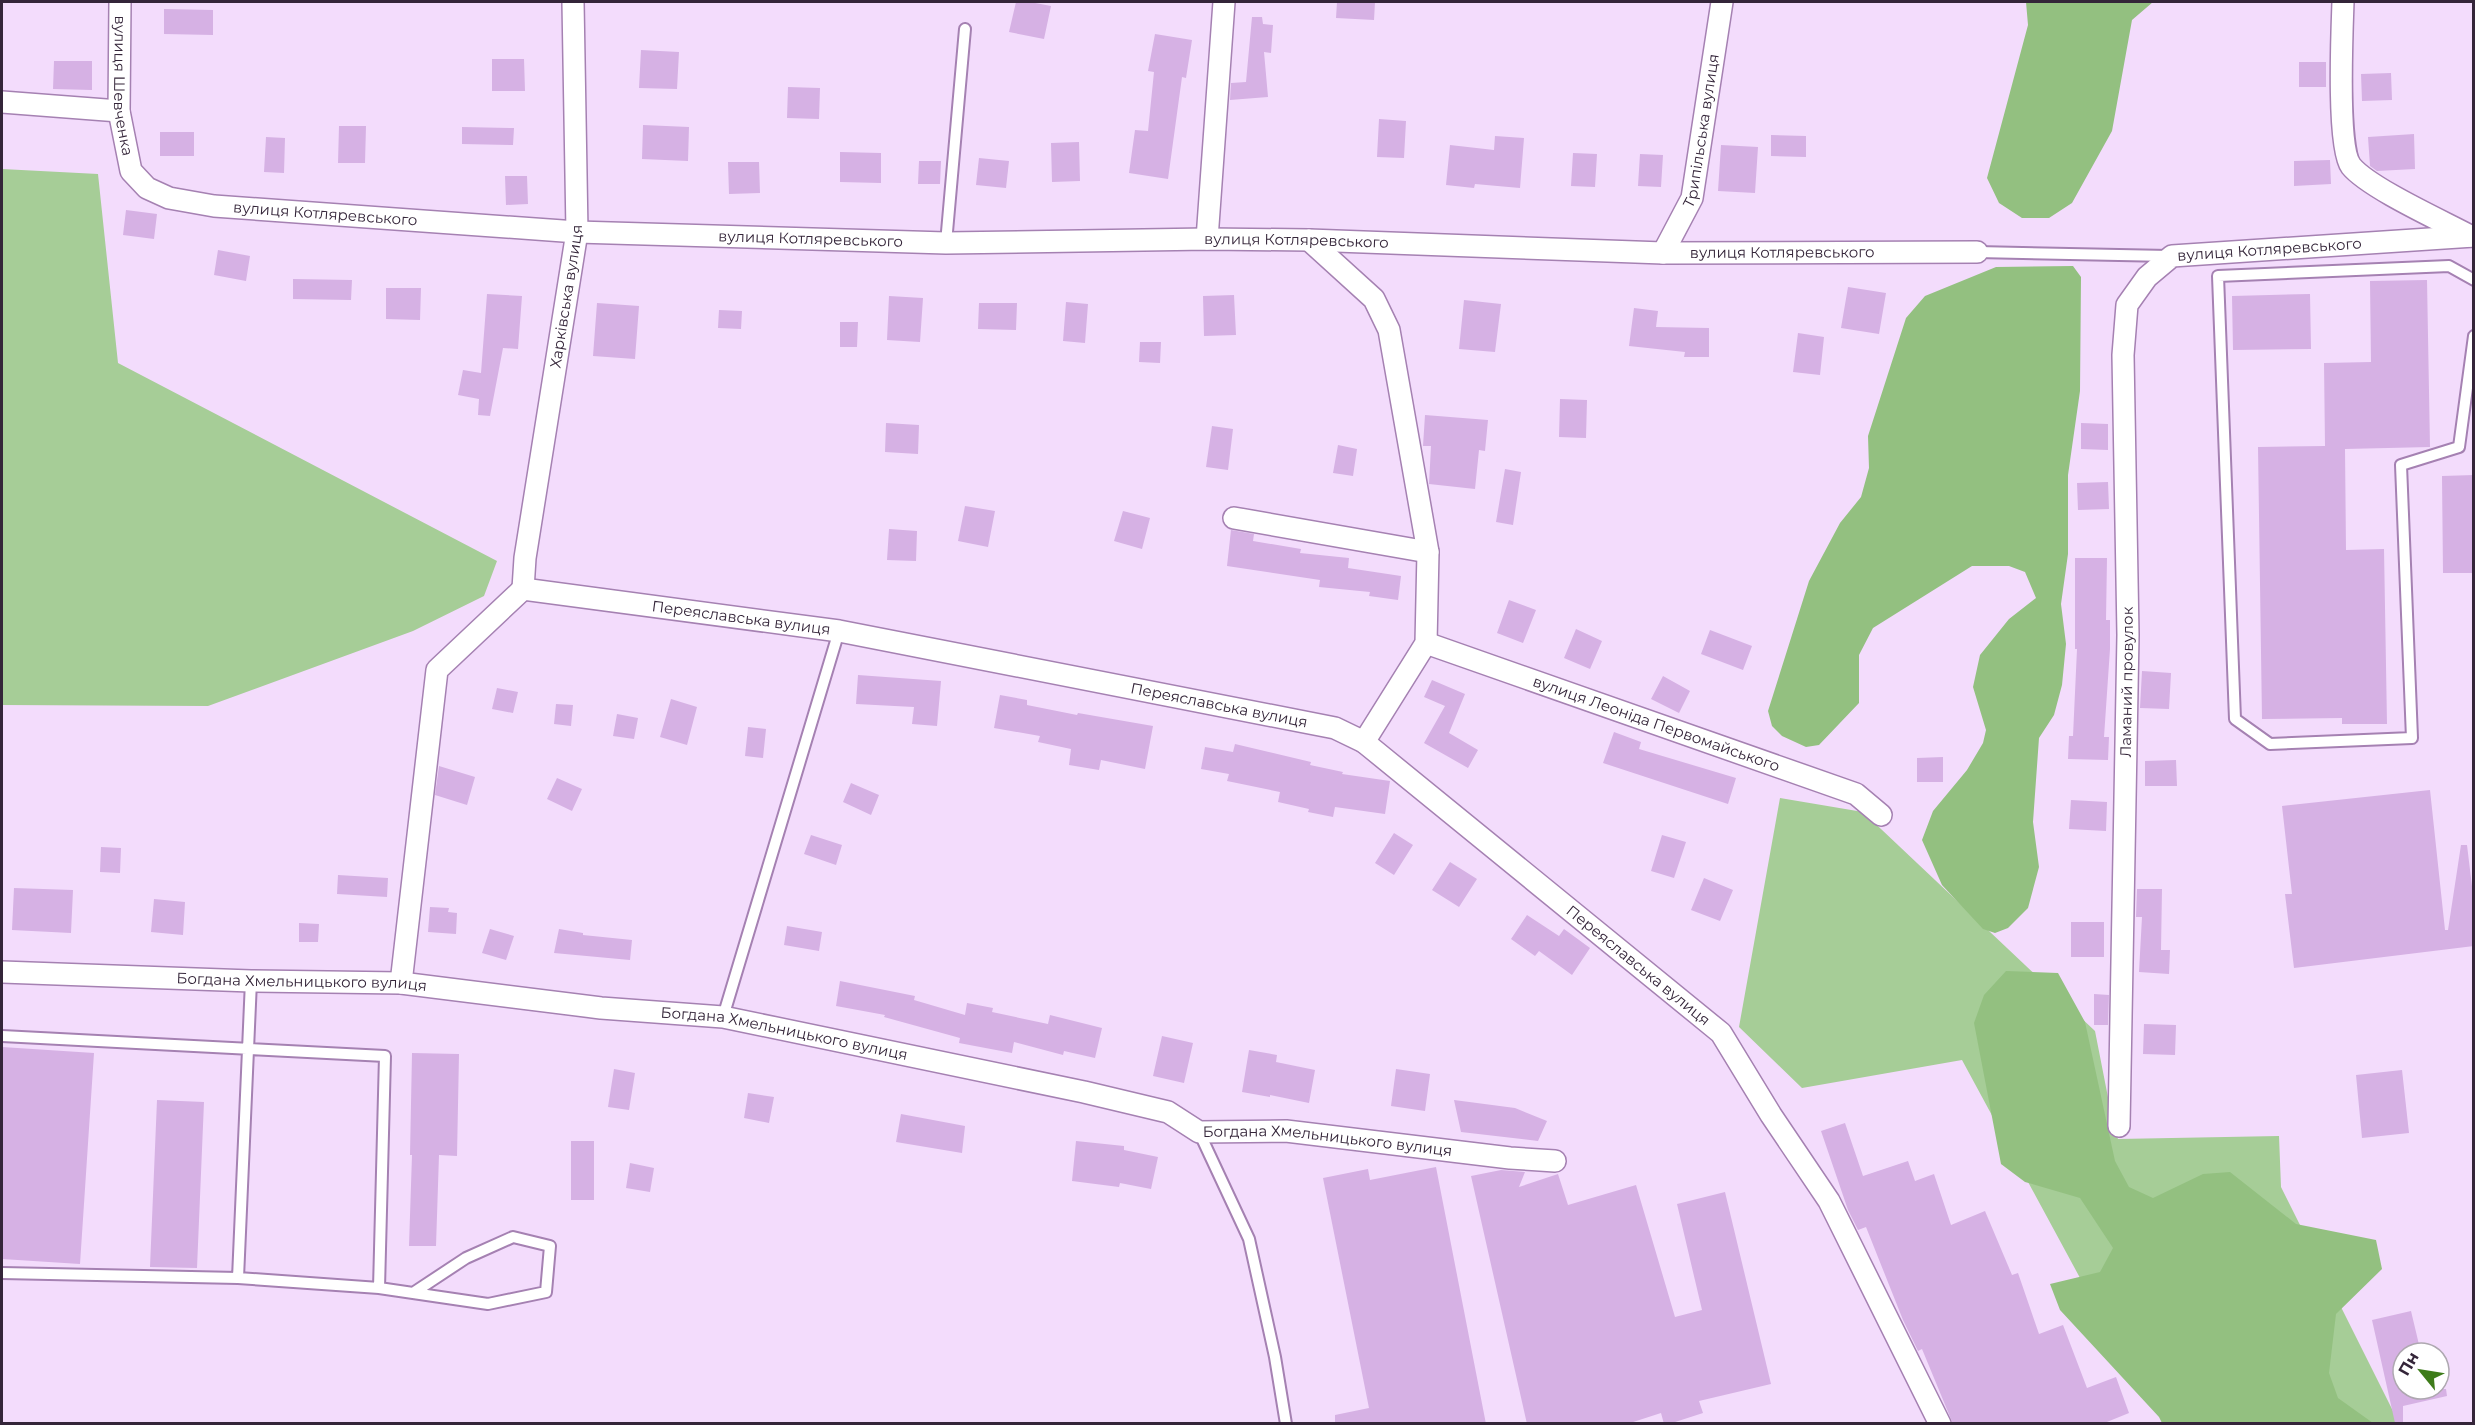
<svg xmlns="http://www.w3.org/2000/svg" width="2475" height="1425" font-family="Montserrat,sans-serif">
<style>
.green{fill:#a6cd97}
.forest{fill:#93c080}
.building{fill:#d6b1e4}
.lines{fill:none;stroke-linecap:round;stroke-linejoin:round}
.service-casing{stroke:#a581b2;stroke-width:14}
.minor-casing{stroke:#a581b2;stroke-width:24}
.service{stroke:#fff;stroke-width:10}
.minor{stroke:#fff;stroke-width:21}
.labels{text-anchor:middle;stroke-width:5;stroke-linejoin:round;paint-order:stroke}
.street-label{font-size:15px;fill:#342539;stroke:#fff}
</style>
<rect width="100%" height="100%" fill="#f3dcfc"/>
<path class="green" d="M2,169L98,174L118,363L497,561L484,596L413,631L208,706L2,705Z
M1780,798L1863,812L2095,1031L2114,1128L2118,1139L2279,1136L2281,1187L2399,1423H2174L2099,1313L1962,1060L1802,1088L1739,1027Z"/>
<path class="forest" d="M2026,2H2153L2132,20L2112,131L2072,203L2049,218H2022L1999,203L1987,178L2028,25Z
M2073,266L2081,277L2080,391L2068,475V554L2061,604L2066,644L2062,685L2054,715L2039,738L2033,822L2039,867L2028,908L2008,928L1995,933L1983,929L1942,885L1922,840L1933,811L1967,770L1983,743L1986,730L1973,687L1980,655L2009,619L2036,598L2025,572L2009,566H1972L1873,628L1859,655V703L1819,745L1806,747L1782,736L1772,726L1768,711L1809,581L1840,523L1861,497L1869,468L1868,436L1906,318L1925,296L1996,267Z
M2006,971L2058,973L2085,1022L2115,1161L2129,1187L2153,1198L2203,1174L2230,1172L2296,1224L2376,1240L2382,1269L2336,1314L2329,1373L2338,1398L2373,1423H2162L2159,1417L2060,1310L2050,1284L2100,1272L2113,1248L2080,1198L2025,1182L2001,1164L1974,1023L1984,995Z"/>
<path class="building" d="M1016,2H1030L1051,6L1044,39L1009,32Z
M1337,2H1375L1374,20L1336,18Z
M164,9L213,10V35L164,34Z
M1252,17H1262L1263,24L1273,25L1271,53L1264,52L1268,97L1230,100L1231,83L1246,82Z
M1155,34L1192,40L1186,78L1182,77L1168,179L1129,173L1135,130L1148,131L1154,72L1148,71Z
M641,50L679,52L677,89L639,88Z
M492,59H524L525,91H492Z
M54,61H92V90L53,89Z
M2299,62H2326V87H2299Z
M2391,73L2392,100L2362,101L2361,74Z
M788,87L820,88L819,119L787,118Z
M1379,119L1406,121L1404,158L1377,157Z
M643,125L689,127L688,161L642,159Z
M339,126H366L365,163H338Z
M462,127L514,128L513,145L462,144Z
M160,132H194V156H160Z
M2414,134L2415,169L2377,171L2370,166L2368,137Z
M1771,135L1806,136V157L1771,156Z
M1495,136L1524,138L1520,188L1475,184L1474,188L1446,185L1450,145L1494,150Z
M266,137L285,138L284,173L264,172Z
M1079,142L1080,181L1052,182L1051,143Z
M1721,145L1758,147L1755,193L1718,191Z
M840,152L881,153V183L840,182Z
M1573,153L1597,154L1595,187L1571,186Z
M1640,154L1663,155L1661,187L1638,186Z
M979,158L1009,161L1006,188L976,185Z
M2330,160L2331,184L2294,186V161Z
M919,161H941L940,184H918Z
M728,162H759L760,193L729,194Z
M505,176H527L528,204L506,205Z
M126,210L157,214L154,239L123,235Z
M218,250L250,256L246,281L214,275Z
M293,279L352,280L351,300L293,299Z
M2427,280L2430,447L2345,449L2346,550L2384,549L2387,724H2342V718L2262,719L2258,447L2325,446L2324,363L2371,362L2370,281Z
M1848,287L1886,293L1879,334L1841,328Z
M386,288H421L420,320L386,319Z
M487,294L522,296L518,349L503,348L490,416L478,415L479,399L458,395L463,370L481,373Z
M2310,294L2311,349L2233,350L2232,296Z
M1234,295L1236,335L1204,336L1203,296Z
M889,296L923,298L920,342L887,340Z
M1464,300L1501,304L1495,352L1459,349Z
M1066,302L1088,304L1085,343L1063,341Z
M597,303L639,306L635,359L593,356Z
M979,303H1017L1016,330L978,329Z
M1634,308L1658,311L1656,327L1709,328V357H1684L1685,352L1629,346Z
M719,310L742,311L741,329L718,328Z
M840,322H858L857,347H840Z
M1798,333L1824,337L1820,375L1793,372Z
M1140,342H1161L1160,363L1139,362Z
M1560,399L1587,400L1586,438L1559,437Z
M1425,415L1488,420L1485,451L1479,450L1475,489L1429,484L1431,446H1423Z
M886,423L919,425L918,454L885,452Z
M2081,423L2108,424V450L2081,449Z
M1212,426L1233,429L1228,470L1206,467Z
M1338,445L1357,449L1353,476L1333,473Z
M1505,469L1521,472L1513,525L1496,522Z
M2474,475V573H2443L2442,476Z
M2108,482L2109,509L2078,510L2077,483Z
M965,506L995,511L988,547L958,541Z
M1123,511L1150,518L1142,549L1114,541Z
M889,529L917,531L916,561L887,560Z
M1231,530L1254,534L1253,541L1301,549L1300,553L1349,558L1348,568L1401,576L1398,600L1369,596L1370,592L1319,587L1320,580L1227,566Z
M2075,558H2107L2106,620H2110V649L2104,737H2109L2108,760L2068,759L2069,736H2073L2077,649H2075Z
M1509,600L1536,610L1523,643L1497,633Z
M1576,629L1602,641L1590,669L1564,658Z
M1710,630L1752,646L1743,670L1701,654Z
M2142,671L2171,673L2169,709L2140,708Z
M858,675L941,681L937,726L912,724L914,707L856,704Z
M1663,676L1690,691L1679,713L1651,699Z
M1432,680L1465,694L1449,733L1478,750L1468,768L1424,743L1445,706L1424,697Z
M497,688L518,692L513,713L492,709Z
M1000,695L1027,700V705L1077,715L1078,713L1153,726L1145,769L1101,760L1099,770L1069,765L1071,749L1038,742L1040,736L994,728Z
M671,699L697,707L687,745L660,737Z
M556,704L573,705L571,726L554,724Z
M617,714L638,718L634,739L613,736Z
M748,727L766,729L763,758L745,756Z
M1614,732L1641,742L1639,749L1736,778L1728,804L1603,763Z
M1235,744L1311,762L1310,765L1343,772L1342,774L1390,781L1385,814L1335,807L1333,817L1308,812L1309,809L1278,802L1280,792L1227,781L1229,774L1201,769L1205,747L1233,752Z
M1943,757V782H1917V758Z
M2176,760L2177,786H2145V761Z
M439,766L475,777L467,805L435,795Z
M557,778L582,789L572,811L547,799Z
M851,783L879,795L871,815L843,802Z
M2430,790L2445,930H2448L2461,845H2467L2474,903V946L2294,968L2285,894H2292L2282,806Z
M2071,800L2107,802L2106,831L2069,829Z
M1394,833L1413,845L1394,875L1375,863Z
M811,835L842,845L836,865L804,854Z
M1662,835L1686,842L1674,878L1651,871Z
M101,847L121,848L120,873L100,872Z
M1450,862L1477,879L1459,907L1432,890Z
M338,875L388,878L387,897L337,894Z
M1704,878L1733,890L1720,921L1691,910Z
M14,888L73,890L71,933L12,930Z
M2137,889H2162L2161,950H2170L2169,974L2139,972L2142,917H2136Z
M154,899L185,902L183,935L151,932Z
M430,907L449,908L448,912L457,913L456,934L428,932Z
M1527,915L1559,936L1564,929L1590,948L1572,975L1539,951L1535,956L1511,939Z
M2071,922H2104V957H2071Z
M299,923L319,924L318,942H299Z
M787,926L822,932L819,951L784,945Z
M490,929L514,936L506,960L482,953Z
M559,929L583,933V935L632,940L630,960L554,953Z
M840,981L915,996L914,1000L965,1015L967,1003L993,1008L992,1012L1048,1024L1050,1015L1102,1028L1095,1058L1064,1051L1063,1055L1014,1042L1012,1053L959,1043L960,1038L884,1017L885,1015L836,1006Z
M2094,994L2109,995L2108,1025H2094Z
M2144,1024L2176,1025L2175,1055L2143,1054Z
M1162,1036L1193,1043L1184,1083L1153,1076Z
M2,1047L94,1053L80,1264L2,1259Z
M1249,1050L1277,1055L1276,1062L1315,1070L1309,1103L1270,1095V1097L1242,1092Z
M412,1053L459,1054L457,1156L439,1155L436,1246H409L412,1155H410Z
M614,1069L635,1073L629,1110L608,1107Z
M1396,1069L1430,1074L1425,1111L1391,1106Z
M2402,1070L2409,1133L2362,1138L2356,1075Z
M748,1093L774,1097L769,1123L744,1118Z
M157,1100L204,1102L197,1268L150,1267Z
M1454,1100L1515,1108L1547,1121L1538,1141L1461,1132Z
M901,1114L965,1126L962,1153L896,1142Z
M1845,1123L1863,1176L1908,1161L1915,1181L1934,1174L1951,1225L1985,1211L2012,1275L2018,1273L2039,1334L2063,1325L2087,1388L2116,1377L2129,1413L2102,1424H1953L1922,1349L1918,1351L1903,1320L1866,1227L1858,1230L1848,1210L1821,1131Z
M571,1141H594V1200H571Z
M1076,1141L1124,1146V1150L1158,1157L1151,1189L1120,1183L1119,1187L1072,1181Z
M630,1163L654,1168L650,1192L626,1188Z
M1436,1167L1486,1424H1335V1415L1369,1408L1323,1178L1368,1169L1370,1180Z
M1501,1170L1525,1172L1519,1187L1558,1174L1568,1205L1636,1185L1675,1317L1702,1310L1677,1204L1725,1192L1771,1384L1699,1401L1703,1413L1669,1424H1664L1661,1413L1627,1424H1527L1471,1176Z
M2411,1311L2421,1353H2403V1389H2446L2447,1396L2403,1406V1422L2395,1423L2372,1320Z"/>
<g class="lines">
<g class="service-casing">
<path id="service" d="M946,243L965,29
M1977,252L2169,256
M2474,280L2449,266L2218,276L2235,719L2270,744L2412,738L2401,465L2459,447L2474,336
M723,1017L839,631
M2,1036L385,1056L379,1288L238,1278
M1199,1132L1249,1239L1275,1357L1286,1424
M2,1273L238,1278L251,981
M379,1288L488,1304L546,1292L550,1246L513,1237L466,1258L413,1293"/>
</g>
<g class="minor-casing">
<g id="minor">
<path id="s1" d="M120,2L119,111L131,171L147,188L169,198L214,206L577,232L946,243L1207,239L1309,240L1663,253L1977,252"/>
<path d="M2343,2C2342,30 2337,148 2351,166C2369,188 2442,221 2470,236"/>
<path d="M2,102L119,111"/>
<path d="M1207,239L1224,2"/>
<path d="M1309,240L1374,299L1389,330L1428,552L1426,643L1364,742"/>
<path id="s2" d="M1663,253L1692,198L1722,2"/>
<path d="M1234,518L1428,552"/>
<path id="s3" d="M523,589L839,631L1335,728L1364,742L1721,1033L1771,1115L1829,1201L1940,1424"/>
<path id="s4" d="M523,589L525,558L577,232L573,2"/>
<path id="s5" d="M1426,643L1856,794L1881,815"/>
<path id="s6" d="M2,972L251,981L401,983L601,1008L723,1017L1084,1092L1168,1112L1199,1132L1286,1131L1510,1158L1555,1161"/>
<path d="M401,983L437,670L523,589"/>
<path id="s7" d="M2119,1126L2128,635L2123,355L2127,305L2147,277L2172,256L2474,236"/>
</g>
</g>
<use href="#service" class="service"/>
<use href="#minor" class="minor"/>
</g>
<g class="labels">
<g class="street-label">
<text dy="5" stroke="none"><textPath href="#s1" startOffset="84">вулиця Шевченка</textPath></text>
<text dy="5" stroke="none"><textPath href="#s2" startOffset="130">Трипільська вулиця</textPath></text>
<text dy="5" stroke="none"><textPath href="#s1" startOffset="375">вулиця Котляревського</textPath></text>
<text dy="5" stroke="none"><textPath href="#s1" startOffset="861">вулиця Котляревського</textPath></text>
<text dy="5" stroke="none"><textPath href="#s1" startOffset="1347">вулиця Котляревського</textPath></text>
<text dy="5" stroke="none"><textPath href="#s7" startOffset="986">вулиця Котляревського</textPath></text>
<text dy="5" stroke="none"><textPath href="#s1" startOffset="1833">вулиця Котляревського</textPath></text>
<text dy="5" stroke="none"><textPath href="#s4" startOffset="296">Харківська вулиця</textPath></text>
<text dy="5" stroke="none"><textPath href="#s3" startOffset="220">Переяславська вулиця</textPath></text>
<text dy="5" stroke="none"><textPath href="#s7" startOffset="444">Ламаний провулок</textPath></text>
<text dy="5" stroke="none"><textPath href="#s3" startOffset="706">Переяславська вулиця</textPath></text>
<text dy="5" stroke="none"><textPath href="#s5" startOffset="244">вулиця Леоніда Первомайського</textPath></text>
<text dy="5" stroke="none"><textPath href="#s3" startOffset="1210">Переяславська вулиця</textPath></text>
<text dy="5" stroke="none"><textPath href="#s6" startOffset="300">Богдана Хмельницького вулиця</textPath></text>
<text dy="5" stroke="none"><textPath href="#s6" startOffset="786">Богдана Хмельницького вулиця</textPath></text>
<text dy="5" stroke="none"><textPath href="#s6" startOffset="1344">Богдана Хмельницького вулиця</textPath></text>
</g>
</g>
<rect width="2475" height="1425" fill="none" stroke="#342539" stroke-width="6"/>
<g transform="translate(2421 1371) rotate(300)"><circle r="28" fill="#ffffff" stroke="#aea8b0" stroke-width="1.5"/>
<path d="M0-4.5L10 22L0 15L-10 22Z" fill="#3e7c1a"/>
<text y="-9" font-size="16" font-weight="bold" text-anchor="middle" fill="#342539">Пн</text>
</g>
</svg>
